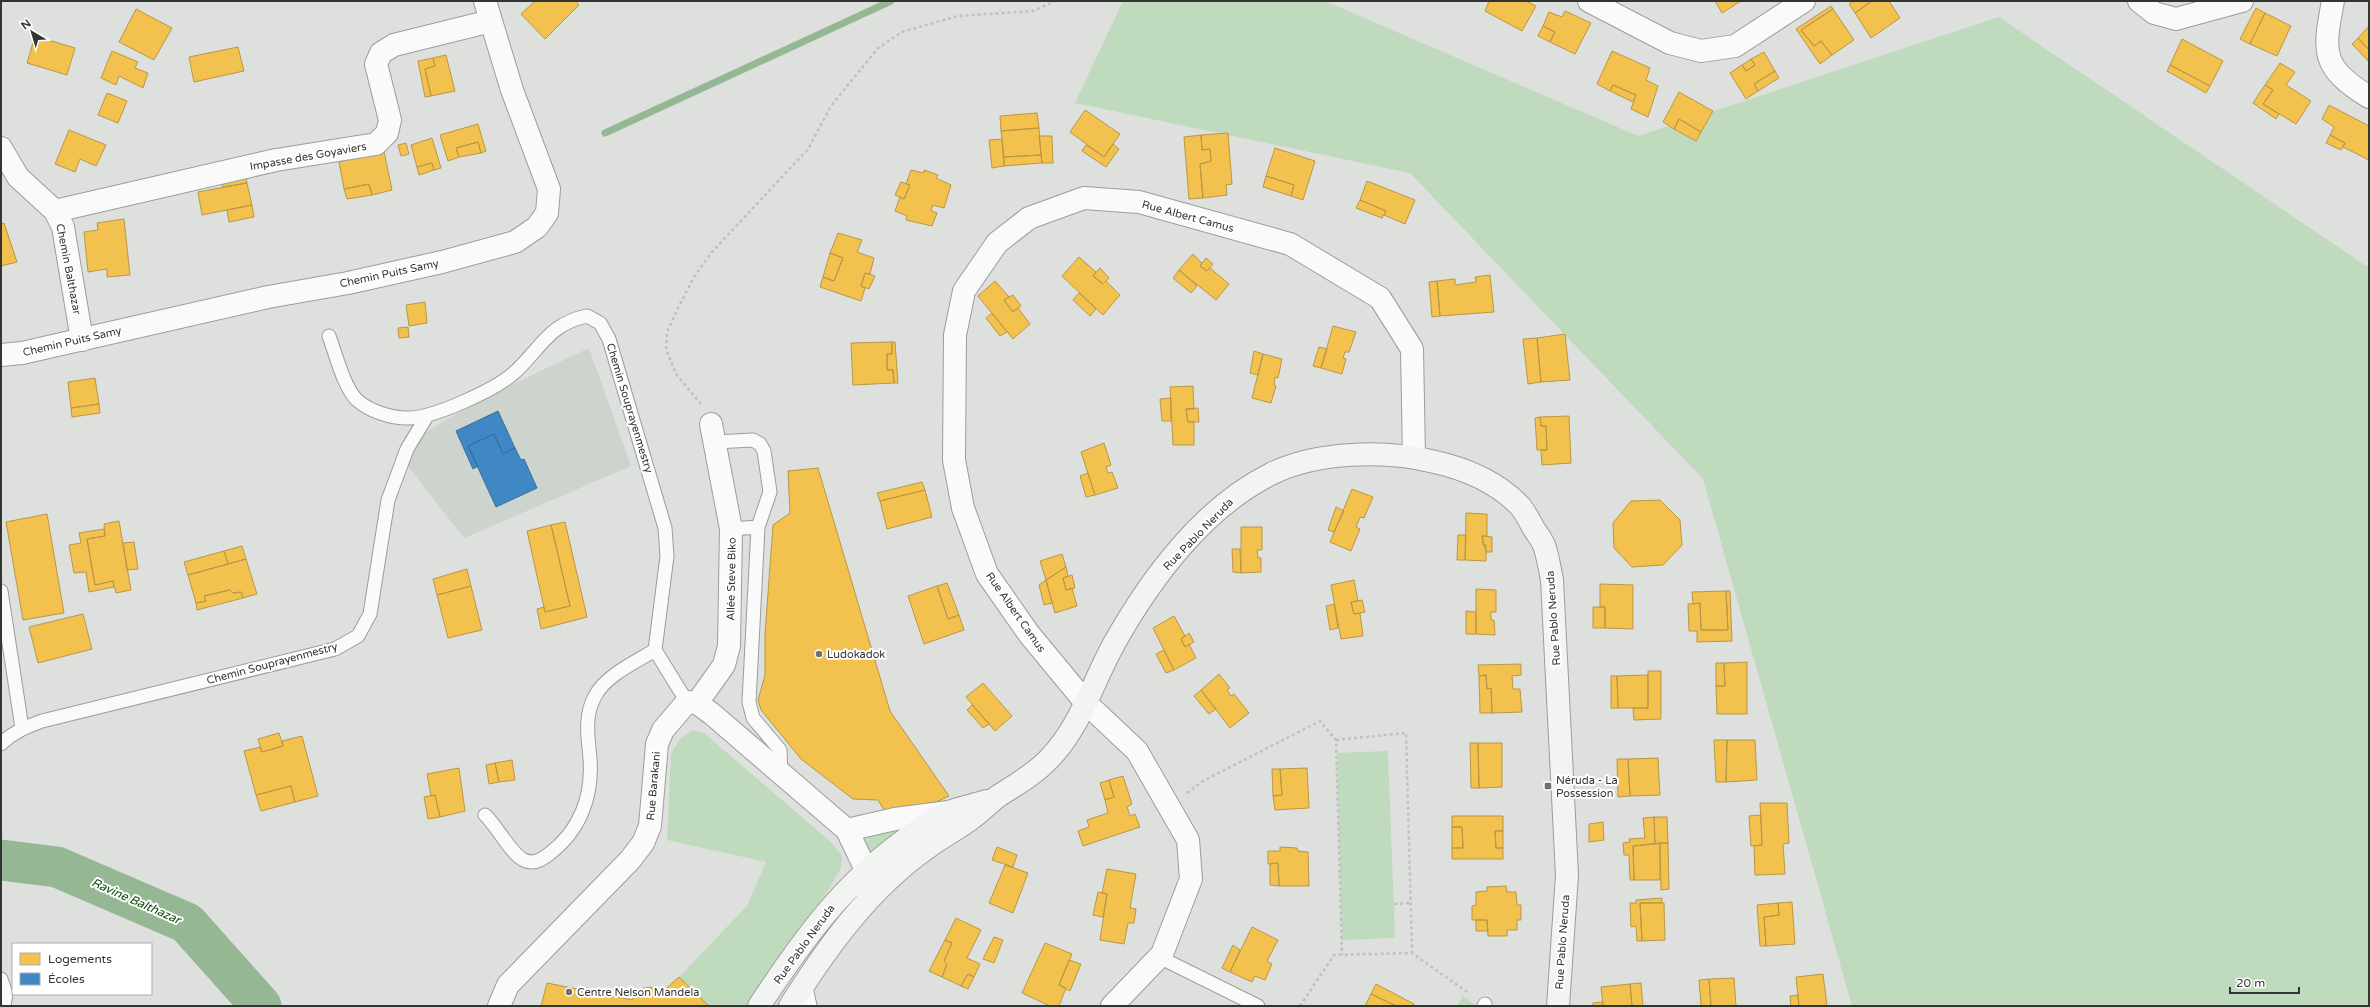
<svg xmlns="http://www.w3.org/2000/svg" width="2370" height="1007" font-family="'Varela Round',sans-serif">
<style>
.built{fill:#cdd3cd}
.green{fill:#c0dabe}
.homes{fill:#f2c14e;stroke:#b99746}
.schools{fill:#3f88c5;stroke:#3b6f99}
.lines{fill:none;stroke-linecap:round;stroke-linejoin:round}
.stream{stroke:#96b794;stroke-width:7}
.river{stroke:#96b794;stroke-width:41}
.lane-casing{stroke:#9b9d9b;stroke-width:15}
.street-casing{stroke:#9b9d9b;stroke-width:24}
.secondary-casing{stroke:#9b9d9b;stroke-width:24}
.path{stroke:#bfc0bf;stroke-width:2.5;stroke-dasharray:3 3;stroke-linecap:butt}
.lane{stroke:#fafafa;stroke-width:13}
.street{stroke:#fafafa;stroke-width:22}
.secondary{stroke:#f2f4f2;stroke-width:22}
.poi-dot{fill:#6f716f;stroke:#fff;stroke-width:1.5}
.labels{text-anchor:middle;stroke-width:4;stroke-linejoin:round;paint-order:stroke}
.street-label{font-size:11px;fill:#333533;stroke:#fff}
.poi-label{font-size:11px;fill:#333533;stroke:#fff;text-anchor:start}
.water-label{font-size:12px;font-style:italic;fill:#064e07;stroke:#fff}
</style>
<rect width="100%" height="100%" fill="#dee0de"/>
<path class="built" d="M589,348L631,466L464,538L407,465L424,433L484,398Z"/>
<path class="green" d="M1123,1H1325L1638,136L1999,17L2366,266L2369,264V1006H1852L1703,479L1410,173L1075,103Z
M693,730L704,733L831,842L842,856L841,868L827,892L747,1006H709L679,977L747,906L766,862L667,840L671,754L680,739Z
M1388,751L1395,938L1342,940L1337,753Z
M901,824L904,830L871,854L861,833Z
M1463,996L1477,1006H1457Z"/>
<path class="homes" d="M535,1H576L579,5L545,39L521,14Z
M1489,1H1526L1536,6L1522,31L1485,11Z
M1715,1H1741L1722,13Z
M1853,1H1871V2L1855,13L1849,4Z
M1889,1L1900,18L1871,38L1855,13L1871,1Z
M1831,6L1833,9L1801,30L1814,46L1821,41L1832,55L1820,64L1796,29Z
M2256,8L2265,13L2250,44L2240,39Z
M136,9L172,28L154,60L119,42Z
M1833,9L1854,40L1832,55L1821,41L1814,46L1801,30Z
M1565,11L1591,23L1575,54L1550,42L1555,32L1543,26L1549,12L1562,17Z
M2265,13L2291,26L2277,56L2250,44Z
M1543,26L1555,32L1550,42L1538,36Z
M2369,26V50L2358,38Z
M35,36L75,48L67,75L27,63Z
M2358,38L2369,50L2368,61L2352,44Z
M2182,39L2223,61L2210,86L2170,65Z
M238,47L244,71L194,82L189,57Z
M112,51L138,62L135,68L148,73L143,88L119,76L116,85L101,78Z
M1612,51L1650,68L1646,80L1658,86L1648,117L1631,109L1636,95L1613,85L1610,91L1597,84Z
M1764,52L1775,71L1754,84L1758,91L1746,99L1730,73L1742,65L1746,71L1755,65L1751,59Z
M446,55L455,91L431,96L425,69L435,66L433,58Z
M433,58L435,66L425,69L431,96L425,97L418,61Z
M1751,59L1755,65L1746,71L1742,65Z
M2280,63L2295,72L2286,85L2311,101L2296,124L2263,104L2273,90L2265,85Z
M2170,65L2210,86L2206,93L2167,71Z
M1775,71L1779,78L1758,91L1754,84Z
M1613,85L1636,95L1633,102L1610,91Z
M2265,85L2273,90L2263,104L2279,114L2276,119L2253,103Z
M1679,92L1713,111L1701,132L1679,119L1674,129L1663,122Z
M107,93L127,101L118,123L98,115Z
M2329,105L2369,126V160L2343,147L2345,143L2330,135L2334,127L2322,119Z
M1085,110L1120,134L1104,157L1070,132Z
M1037,113L1039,128L1001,131L1000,116Z
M1679,119L1701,132L1696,141L1674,129Z
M478,124L486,151L481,153L478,142L456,148L459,157L448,161L440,135Z
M1039,128L1041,155L1004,157L1001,131Z
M69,130L106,145L96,166L80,159L75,172L55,164Z
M1228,133L1232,184L1226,185L1227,195L1203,198L1200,164L1211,161L1210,149L1202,150L1201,135Z
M1201,135L1202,150L1210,149L1211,161L1200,164L1203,198L1189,199L1184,137Z
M2330,135L2345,143L2341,150L2326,143Z
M1039,136H1052L1053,163H1042Z
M432,138L441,168L434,170L432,163L417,167L411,145Z
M1002,139L1004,166L992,168L989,140Z
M478,142L481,153L459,157L456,148Z
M406,143L409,154L401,156L398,145Z
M1113,144L1119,149L1106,167L1082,151L1086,145L1104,157Z
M1275,148L1315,161L1303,200L1291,196L1294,185L1266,176Z
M384,151L392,190L372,195L369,184L344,189L339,162Z
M1041,155L1042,163L1004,166V157Z
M432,163L434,170L419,175L417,167Z
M911,170L924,173V170L938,175L936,178L951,185L944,208L933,205L931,211L937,213L932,226L906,220L907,216L895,211L900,197L904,199L910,185L906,184Z
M245,175L247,183L223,187L222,180Z
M1266,176L1294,185L1291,196L1263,187Z
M1367,181L1415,200L1405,224L1384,215L1386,211L1360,200Z
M901,182L910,185L904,199L895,195Z
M247,183L252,205L202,215L198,192Z
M369,184L372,195L347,199L344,189Z
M1360,200L1386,211L1382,218L1356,208Z
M252,205L254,217L229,222L227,210Z
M124,219L130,275L107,277V269L88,272L84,232L98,230L97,223Z
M4,223L17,262L1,266V224Z
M838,233L862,240L857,252L874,258L870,274L865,273L861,286L865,288L861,301L820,287L823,277L834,281L843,258L830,253Z
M830,253L843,258L834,281L823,277Z
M1193,254L1202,263L1200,266L1207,271L1210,268L1229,284L1216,300L1179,270Z
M1079,257L1096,272L1093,276L1103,284L1106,281L1120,295L1103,315L1062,276Z
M1206,258L1213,264L1207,271L1200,266Z
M1100,268L1109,278L1103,284L1093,276Z
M1179,270L1197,286L1191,293L1173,278Z
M865,273L875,276L869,289L861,286Z
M1490,275L1494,312L1440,316L1437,281L1455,279V285L1476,282L1475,277Z
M995,281L1009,297L1004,300L1013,312L1018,308L1030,324L1013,339L978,296Z
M1437,281L1440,316L1432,317L1429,282Z
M1079,293L1096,309L1090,316L1073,300Z
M1013,295L1021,306L1013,312L1004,300Z
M425,302L427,323L409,326L406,305Z
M992,313L1007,332L1000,336L986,318Z
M1333,326L1356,332L1349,352H1345L1343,358L1346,359L1342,374L1321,368Z
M408,327L409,337L399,338L398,328Z
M1565,334L1570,380L1541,382L1537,338Z
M1537,338L1541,382L1528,384L1523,339Z
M892,342V354H887V370H893L894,383L853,385L851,343Z
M892,342H895L898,383H894L893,370H887V354H892Z
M1319,347L1327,349L1321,368L1313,366Z
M1254,351L1263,354L1258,375L1250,373Z
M1263,354L1282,359L1278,378L1275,377L1274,385L1276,386L1271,403L1252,398Z
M95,378L99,404L71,408L68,382Z
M1193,386L1194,409H1186L1188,422H1194V445H1173L1170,387Z
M1171,398V421H1162L1160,399Z
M99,404L100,413L72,417L71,408Z
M1198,408L1199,422H1188L1186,409Z
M1569,416L1571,463L1542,465L1541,450H1547L1546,426H1541L1540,417Z
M1540,417L1541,426H1546L1547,450H1537L1535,418Z
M1104,443L1111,465L1106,467L1108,473L1112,472L1118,488L1095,495L1081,452Z
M818,468L890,711L949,796L936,802L884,810L878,800L853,799L801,759L761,710L758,700L765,675V634L773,525L790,513L788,471Z
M1088,473L1095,495L1086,497L1080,476Z
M922,482L925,490L880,501L877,493Z
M1352,489L1373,497L1364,518L1360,517L1356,527L1360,529L1351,551L1330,542Z
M925,490L932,517L887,529L880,501Z
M1660,500L1680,520L1682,545L1663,565L1632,567L1614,548L1613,523L1631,501Z
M1336,507L1344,511L1334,532L1328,530Z
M1466,513L1487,514V536H1482L1483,545H1486V561L1465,560Z
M47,514L64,613L23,620L6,522Z
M119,521L131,590L116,593L113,581L95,585L87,539L105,536L104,524Z
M565,522L587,617L541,629L537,609L544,607L545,612L570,606L551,525Z
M551,525L570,606L545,612L527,531Z
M1241,527H1262V550H1257L1258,558H1261V572L1241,573Z
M104,529L105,536L87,539L95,585L113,581L114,587L89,592L86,572L74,573L69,545L81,543L79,533Z
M1458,535H1466L1465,560H1457Z
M1482,536L1492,537V552H1486Z
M134,542L138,569L127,570L123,543Z
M242,546L246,559L228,564L224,551Z
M1232,549H1240L1241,573L1233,572Z
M224,551L228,564L188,575L184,562Z
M1062,554L1066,567L1046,580L1040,561Z
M246,559L257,594L243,598L241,592L233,593L230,590L204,596L206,601L196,603L188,575Z
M1066,567L1068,576L1063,578L1066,590L1072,588L1077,606L1055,613L1046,580Z
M467,569L471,586L437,595L433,579Z
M1072,575L1075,588L1066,590L1063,578Z
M1046,580L1052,603L1044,605L1039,585Z
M1354,580L1358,601L1351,602L1354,614L1360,613L1363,636L1341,639L1331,585Z
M947,583L959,615L948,619L937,586Z
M1600,584L1633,585V629L1605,628V607H1600Z
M471,586L482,630L448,638L437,595Z
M937,586L948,619L959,615L964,630L924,644L908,596Z
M1476,589L1496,590V612H1491V620H1494L1495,635L1476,634Z
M230,590L233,593L241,592L243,598L197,610L196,603L206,601L204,596Z
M1726,591H1730L1732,641L1697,642V631H1689L1688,604L1700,603L1701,630H1728Z
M1726,591L1728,630H1701L1700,603L1693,604L1692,592Z
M1362,600L1365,612L1354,614L1351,602Z
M1334,604L1338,628L1330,630L1326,606Z
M1593,607H1605V628H1593Z
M1466,611L1476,612V634H1466Z
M83,614L92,649L38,663L29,627Z
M1174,616L1185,636L1181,639L1185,647L1189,644L1196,658L1174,670L1153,628Z
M1189,633L1194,642L1185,647L1181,639Z
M1164,650L1174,670L1166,673L1156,654Z
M1747,662V714H1717L1716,686H1725L1724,663Z
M1716,663H1724L1725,686H1716Z
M1521,664V675L1512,676L1513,689H1520L1522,712L1492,713L1491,688L1487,689L1486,675L1479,676L1478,665Z
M1648,671H1661V719L1634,720L1633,708H1648Z
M1219,674L1230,688L1227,690L1231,696L1234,694L1249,713L1230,728L1201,690Z
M1486,675L1487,689L1491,688L1492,713H1480L1479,676Z
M1648,675V708H1618L1617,676Z
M1611,676H1617L1618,708H1611Z
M983,683L1012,716L995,731L966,697Z
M1201,690L1216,709L1209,714L1194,696Z
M972,705L989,724L983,728L967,710Z
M279,733L283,746L262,752L258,739Z
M302,736L318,796L295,802L291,786L256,795L244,751L260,747L262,752L283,746L282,741Z
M1714,740H1727L1726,782H1716Z
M1727,740H1755L1757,780L1726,782Z
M1470,743H1478L1479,788H1471Z
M1478,743H1502V787L1479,788Z
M1658,758L1660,795L1630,796L1628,759Z
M1617,759H1628L1630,796L1618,797Z
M512,760L515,780L499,782L495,763Z
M495,763L499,782L489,784L486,765Z
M459,768L465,811L440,817L435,795L431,796L427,774Z
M1307,768L1309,808L1275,810L1273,796L1282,795L1280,769Z
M1272,769H1280L1282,795L1273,796Z
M1123,776L1132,804L1127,807L1130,816L1135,814L1140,827L1083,846L1078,831L1089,827L1087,820L1108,813L1105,800L1114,797L1109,780Z
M1109,780L1114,797L1105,800L1100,783Z
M291,786L295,802L261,811L256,795Z
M435,795L440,817L428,819L424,797Z
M1760,803H1787L1789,843L1783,844L1785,874L1755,875L1754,846L1762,845Z
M1761,815L1762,845L1751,846L1749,816Z
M1452,816H1503V831H1495L1496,848H1503V859H1452V848H1463L1462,827H1452Z
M1654,817L1655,844L1633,846L1634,880H1630L1629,855H1624L1623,843L1630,842L1629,839L1645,838L1643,818Z
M1654,817H1667L1668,843L1655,844Z
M1603,822L1604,840L1589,842V824Z
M1452,827H1462L1463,848H1452Z
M1495,831H1503V848H1496Z
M1660,843V880H1634L1633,846Z
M1660,843H1668L1669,889L1661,890Z
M997,847L1017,855L1013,867L992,860Z
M1280,847L1297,848L1298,851L1308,852L1309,886H1279L1278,863L1268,864V851H1280Z
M1278,863L1279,886L1270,885V864Z
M1005,865L1028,873L1013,913L989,903Z
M1107,869L1136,874L1130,908L1136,909L1134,923H1128L1124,944L1100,940L1107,894L1102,893Z
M1506,886L1507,892H1516L1517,905H1521V920H1517V930H1507V936H1488L1487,920H1472V906L1476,905V892L1487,891V887Z
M1098,892L1107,894L1103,917L1093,915Z
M1662,898V903H1640L1642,941H1637L1636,926L1631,927L1630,903H1636V900Z
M1792,902L1795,944L1766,946L1764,917L1779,915L1778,903Z
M1640,903H1664L1665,940L1642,941Z
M1778,903L1779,915L1764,917L1766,946H1760L1757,905Z
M956,918L981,930L967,958L980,964L974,977L968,974L961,986L942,977L947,964L944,961L952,943L945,940Z
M1476,920H1487L1488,931H1476Z
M1252,927L1278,940L1267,961L1272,964L1265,980L1255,976L1252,982L1230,972Z
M994,937L1003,940L994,963L983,959Z
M945,940L952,943L944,961L947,964L942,977L929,971Z
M1045,943L1072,954L1059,985L1066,988L1059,1006H1050L1022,993Z
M1233,945L1240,950L1230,972L1222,968Z
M1069,960L1081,964L1070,991L1059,985Z
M968,974L974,977L968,989L961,986Z
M1823,974L1827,1006H1799L1796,977Z
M679,977L709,1006H541L547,983L632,1000L634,990L651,987L660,994Z
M1734,978L1736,1006H1711L1709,979Z
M1709,979L1711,1006H1701L1699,980Z
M1641,983L1643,1006H1632L1630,984Z
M1376,984L1414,1004L1413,1006H1396L1371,994Z
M1630,984L1632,1006H1603L1601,987Z
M1371,994L1396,1006H1365Z
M1798,995L1799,1006H1791L1790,996Z
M1603,1002V1006H1593V1003Z"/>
<path class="schools" d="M498,411L515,448L503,454L494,434L468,446L478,466L473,469L456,431Z
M494,434L503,454L515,448L521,460L524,459L537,488L496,507L468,446Z"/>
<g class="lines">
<path class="stream" d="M605,133L891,1"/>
<path class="river" d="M1,860L57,867L187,923L261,1006"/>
<g class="lane-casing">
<path id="lane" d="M329,336C335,352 344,388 357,400C369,411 391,418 407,418C432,419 497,389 515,372C540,349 550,323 587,316L600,323L609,339L665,528L667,556L655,650L687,702
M715,442L753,440L760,444L764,451L770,492L758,527
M731,529L758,527L749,702L753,718L780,750L781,773
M1,591L22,728
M1,744C13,732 26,727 42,721L335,649L358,636L370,614L388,500L407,449L427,416
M485,815C496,825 511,853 522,859C532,865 540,861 549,854C580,831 593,796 590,758C588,737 584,716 595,696C606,675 636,662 655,650
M1159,957L1258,1006
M1,979L6,994L4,1006
M805,982L810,1006
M1484,1006L1485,1004"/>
</g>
<g class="street-casing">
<path id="street" d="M1589,1L1670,43L1701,51L1735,46L1804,1
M2139,1L2154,13L2176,19L2242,1
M2333,1C2323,53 2321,67 2369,97
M1,148L18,177L55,211L63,227L82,340
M55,211L276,160L376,144L387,133L390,120L376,64L381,53L394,45L491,21
M1,355L22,353L268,297L348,283L442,262L515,242L537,227L547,213L549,189L512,90L485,1
M697,703L724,665L729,646L731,529L711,424
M847,830L895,819L949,812
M499,1006L508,985L630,860L643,843L650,826L657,744L663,730L687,702L697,703L712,714L847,830L866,870V889
M1112,1006L1162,954L1191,879L1188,840L1137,751L1086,703L1029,634L987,574L963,508L954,460L955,335L964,291L997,243L1029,218L1084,198L1139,202L1290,244L1380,298L1412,349L1414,457"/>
</g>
<g class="secondary-casing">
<path id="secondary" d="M759,1006C804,938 843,883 910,836C922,828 935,817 949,812C961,807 975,805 987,801
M790,1006C828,946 869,889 927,848C941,837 958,829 972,818C981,812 988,804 997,797C1015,785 1034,775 1049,759C1081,726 1093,681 1115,642C1151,578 1204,507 1271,474C1317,451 1386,450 1435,462C1466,469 1498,483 1520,506C1526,513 1530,522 1534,529C1538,535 1543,541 1545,548C1548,558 1550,569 1552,580L1567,875L1558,1006"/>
</g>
<path class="path" d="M701,404L676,374L666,349L667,332L678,308L694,277L712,252L808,149L831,106L878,48L902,32L958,16L1033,11L1055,1
M1336,740L1406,733L1412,953
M1187,793L1203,781L1320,721L1336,740L1342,955
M1394,904L1411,903
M1300,1006L1334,955L1412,953L1470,994"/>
<use href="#lane" class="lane"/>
<use href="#street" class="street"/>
<use href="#secondary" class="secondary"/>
</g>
<g class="poi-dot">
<circle cx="819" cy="654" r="4"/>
<rect x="1544" y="782" width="8" height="8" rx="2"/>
<circle cx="569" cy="992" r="4"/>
</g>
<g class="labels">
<g class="street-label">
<text transform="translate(308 156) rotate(-10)" y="4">Impasse des Goyaviers</text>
<text transform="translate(1188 216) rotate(15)" y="4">Rue Albert Camus</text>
<text transform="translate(69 269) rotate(79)" y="4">Chemin Balthazar</text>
<text transform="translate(389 273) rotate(-12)" y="4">Chemin Puits Samy</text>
<text transform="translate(72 341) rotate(-13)" y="4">Chemin Puits Samy</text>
<text transform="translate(630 408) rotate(73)" y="4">Chemin Souprayenmestry</text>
<text transform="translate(1198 534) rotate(-46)" y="4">Rue Pablo Neruda</text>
<text transform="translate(731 579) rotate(-89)" y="4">Allée Steve Biko</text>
<text transform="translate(1016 612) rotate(55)" y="4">Rue Albert Camus</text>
<text transform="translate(1553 618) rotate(-94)" y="4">Rue Pablo Neruda</text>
<text transform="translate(272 663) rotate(-15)" y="4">Chemin Souprayenmestry</text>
<text transform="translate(653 786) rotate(-85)" y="4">Rue Barakani</text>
<text transform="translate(1562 942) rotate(-86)" y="4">Rue Pablo Neruda</text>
<text transform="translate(804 944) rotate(-54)" y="4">Rue Pablo Neruda</text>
</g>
<g class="poi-label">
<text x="827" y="658">Ludokadok</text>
<text x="1556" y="784">Néruda - La<tspan x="1556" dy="13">Possession</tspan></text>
<text x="577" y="996">Centre Nelson Mandela</text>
</g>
<g class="water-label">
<text transform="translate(136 901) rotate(24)" y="4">Ravine Balthazar</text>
</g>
</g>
<rect width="2370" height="1007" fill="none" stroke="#333533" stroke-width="4"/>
<rect x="12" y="943" width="140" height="52" fill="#ffffff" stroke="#adaead"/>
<rect x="20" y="953" width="20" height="12" fill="#f2c14e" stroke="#adaead"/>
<text x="48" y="963" font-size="12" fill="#333533">Logements</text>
<rect x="20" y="973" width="20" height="12" fill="#3f88c5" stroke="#adaead"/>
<text x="48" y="983" font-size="12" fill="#333533">Écoles</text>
<g transform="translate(32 32) rotate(322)" stroke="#ffffff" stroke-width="3" paint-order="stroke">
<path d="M0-3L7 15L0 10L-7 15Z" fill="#333533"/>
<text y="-6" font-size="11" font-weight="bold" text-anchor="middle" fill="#333533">N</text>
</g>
<path d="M2230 987v6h69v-6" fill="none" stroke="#333533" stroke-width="2"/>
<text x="2236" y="987" font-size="12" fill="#333533" stroke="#ffffff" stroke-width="3" paint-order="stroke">20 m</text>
</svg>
